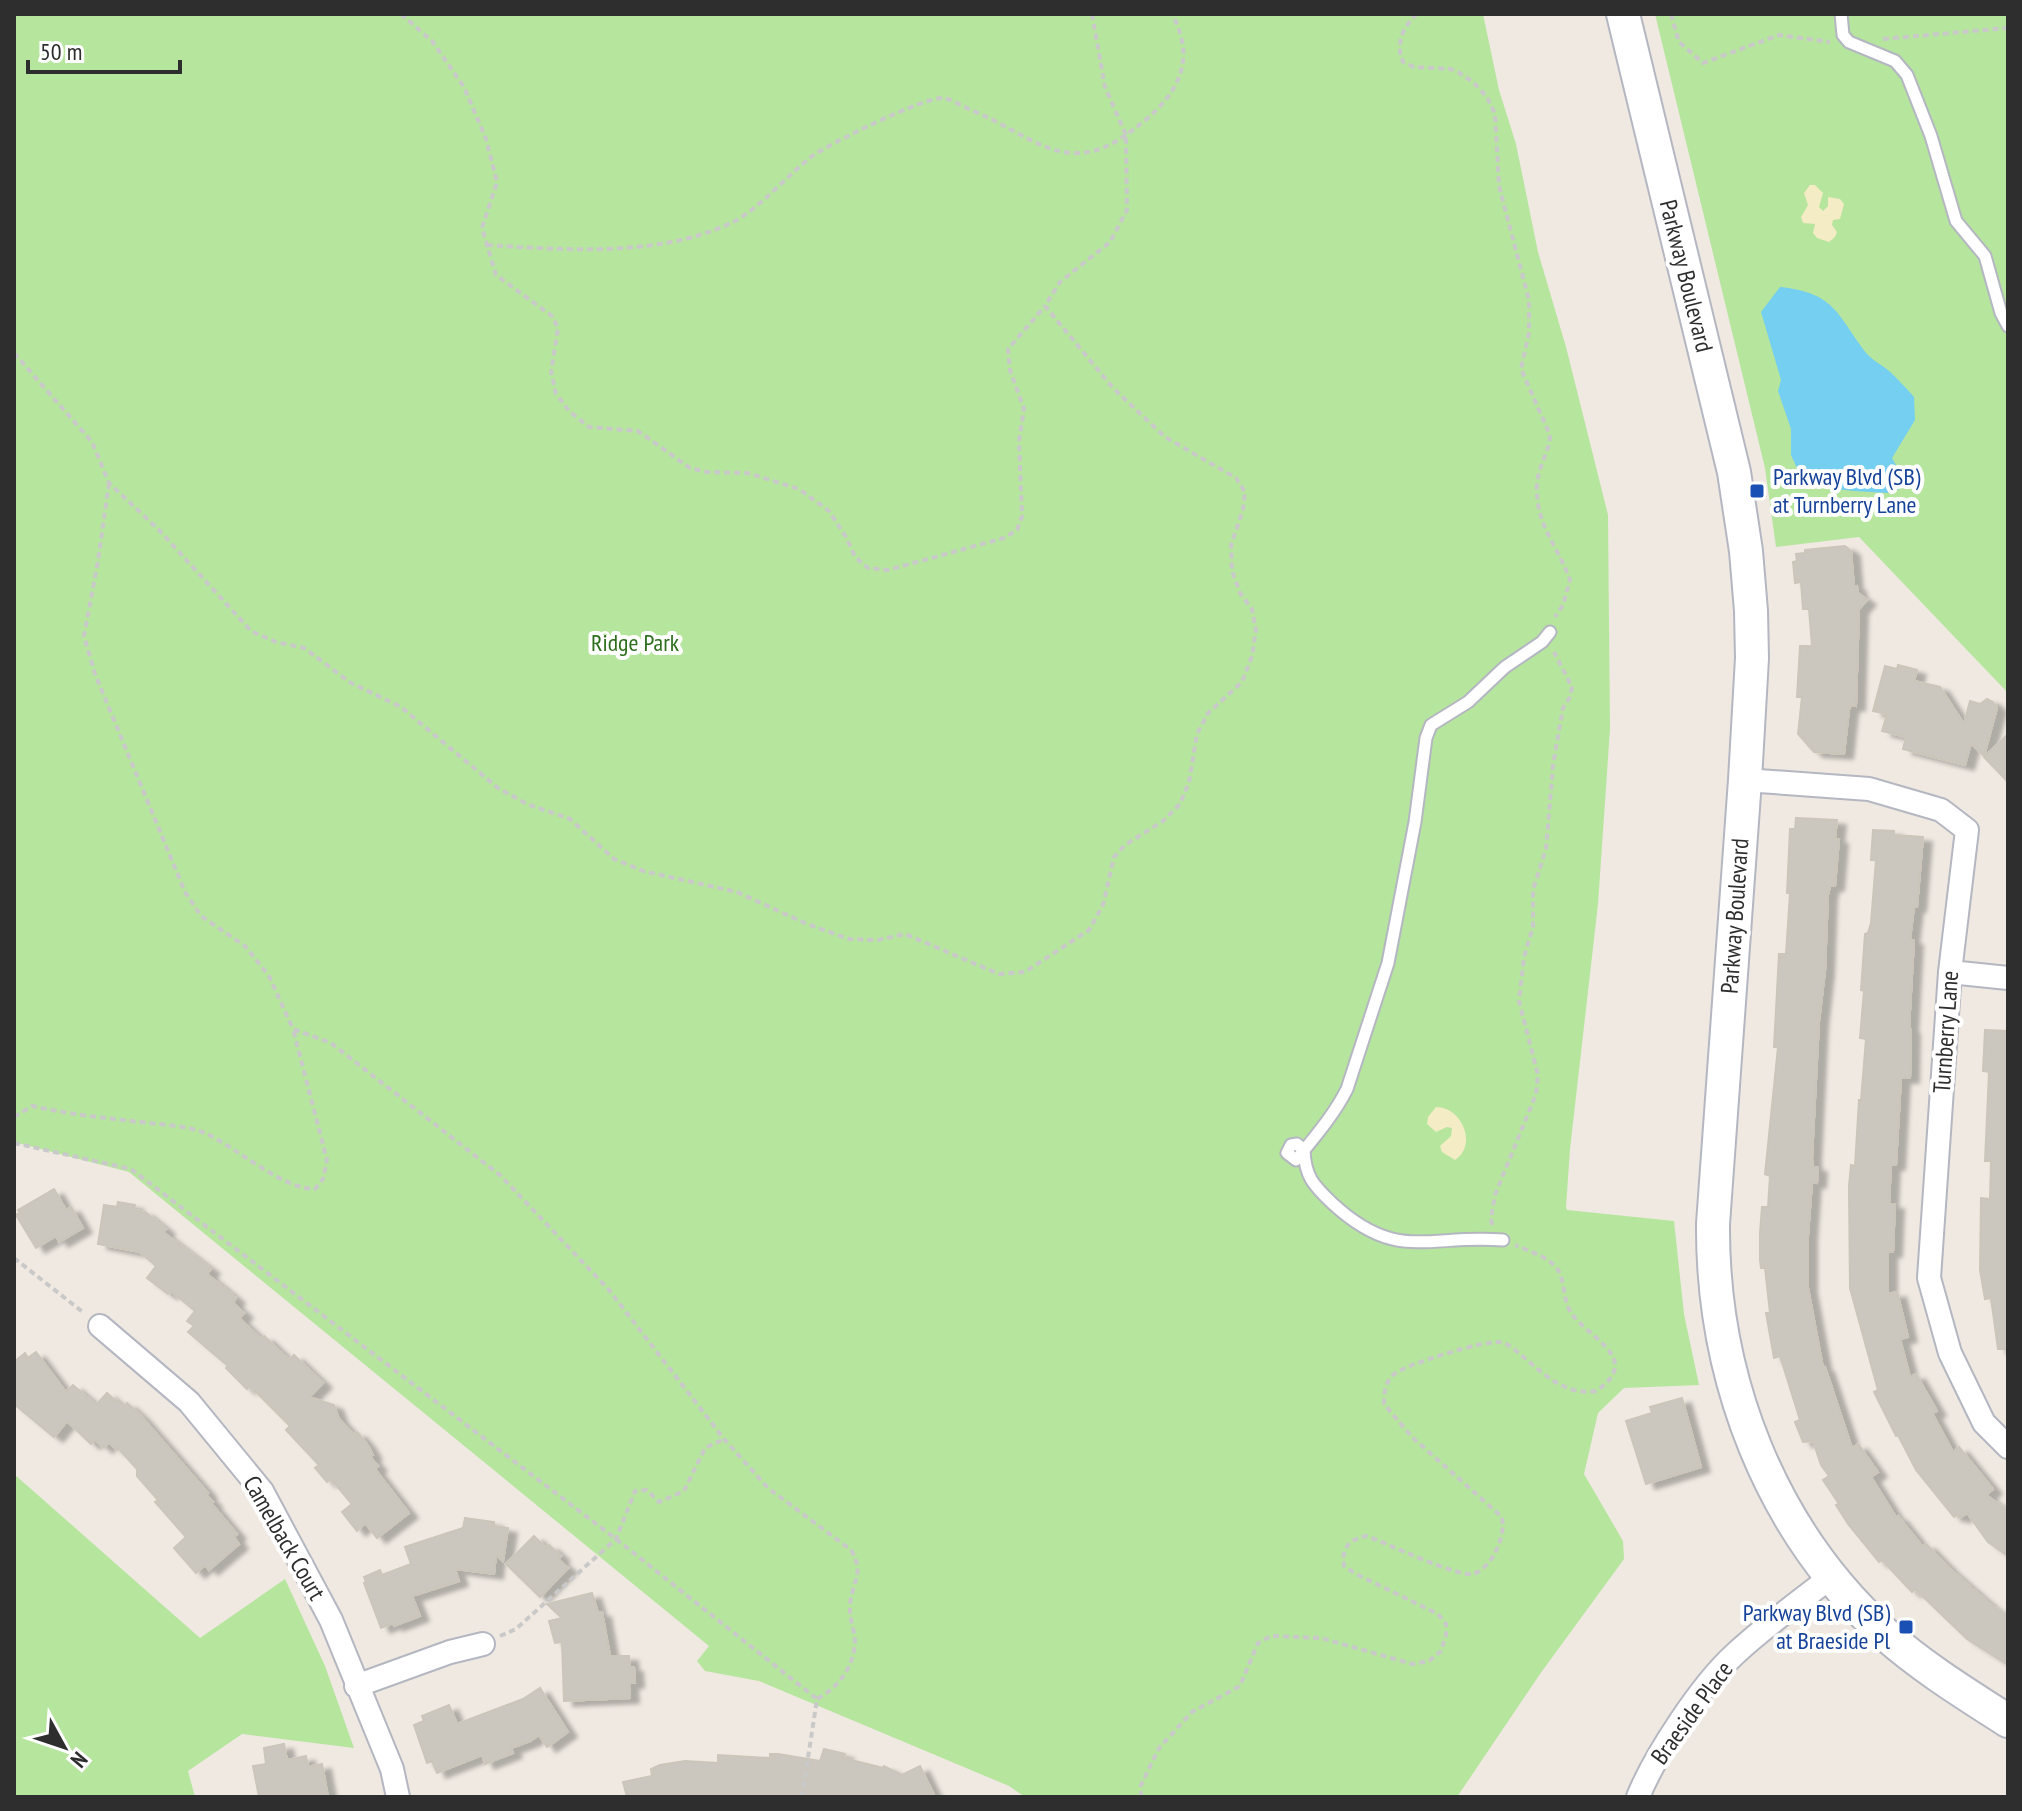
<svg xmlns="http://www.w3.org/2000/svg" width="2022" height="1811" font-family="'PT Sans Narrow',sans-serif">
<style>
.green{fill:#b6e59e}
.sand{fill:#f3ecc5}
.water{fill:#75cff0}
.building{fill:#cbc7bf;stroke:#cbc5ba;stroke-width:2;filter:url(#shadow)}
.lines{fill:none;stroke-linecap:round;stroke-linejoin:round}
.lane-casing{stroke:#b4b7c1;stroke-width:15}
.street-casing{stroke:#b4b7c1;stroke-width:26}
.secondary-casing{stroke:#b4b7c1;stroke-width:36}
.path{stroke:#c9c9c9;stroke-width:4;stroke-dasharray:6 4;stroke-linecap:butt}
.lane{stroke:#fff;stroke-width:11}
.street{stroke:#fff;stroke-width:22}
.secondary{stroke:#fff;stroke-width:32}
.transit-dot{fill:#1a4fb4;stroke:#fff;stroke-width:3}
.labels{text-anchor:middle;stroke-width:8;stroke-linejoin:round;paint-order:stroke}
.street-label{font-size:24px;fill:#2e2e2e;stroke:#fff}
.transit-label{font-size:24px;fill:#164399;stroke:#fff;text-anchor:start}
.park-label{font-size:24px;fill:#2c6e1b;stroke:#fff}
</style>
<defs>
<filter id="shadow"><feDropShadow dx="9" dy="5" stdDeviation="2" flood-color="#0004"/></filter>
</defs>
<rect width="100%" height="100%" fill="#efe9e1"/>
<path class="green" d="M14,14H1483L1499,90L1516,144L1538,252L1566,347L1608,515L1610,729L1598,904L1570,1149L1566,1207L1567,1210L1674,1221L1684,1314L1699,1385L1624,1388L1598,1413L1584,1474L1623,1541L1624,1559L1540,1674L1457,1797H1025L1009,1786L759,1681L705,1671L697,1661L709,1646L129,1172L14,1142Z
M1655,14H2008V693L1859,537L1776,547L1765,468Z
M14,1474L200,1638L285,1579L325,1666L354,1748L242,1734L188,1771L195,1797H14Z"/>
<path class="sand" d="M1810,185H1815L1823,193L1819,207L1823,211L1828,206V197L1840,199L1844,204L1840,219L1833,220L1832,225L1837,232L1835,237L1829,242L1817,238L1813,233L1815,224L1803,223L1801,217L1808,205L1804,193Z
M1436,1107C1462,1107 1478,1145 1455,1160L1442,1152L1440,1146L1451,1136L1452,1128L1447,1127L1436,1132L1427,1124L1428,1117Z"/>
<path class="water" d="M1780,287C1837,293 1837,316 1868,355C1874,361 1882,365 1888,370C1897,378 1906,388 1914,397L1915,420L1892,458L1901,474L1900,489L1887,493L1854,491L1836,489L1828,480L1801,477L1791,455V429L1778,391L1781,380L1761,312Z"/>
<path class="building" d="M1845,546L1851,551L1854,587L1857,586L1858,593L1867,600L1859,609L1856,706L1851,705L1849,710L1844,754L1814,752L1798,734L1802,697H1797L1800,646H1812L1809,609H1803L1801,582L1795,583L1793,562L1797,561L1796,554L1805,553V550Z
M1898,665L1917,670L1914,681L1940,687L1964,724L1970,701L1980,704L1987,699L1993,702L1997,708L1984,756L1971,743L1965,765L1903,749L1906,737L1882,731L1887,714L1873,711L1885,666L1897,669Z
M2008,734V782L1984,757Z
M1796,818L1837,820L1835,839H1839L1835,886H1830L1828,895L1825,971L1819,1022L1812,1158L1813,1167H1818L1817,1183L1812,1182L1808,1236V1288L1823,1368L1825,1367L1852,1448L1858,1444L1878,1472L1871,1477L1896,1517L1898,1516L1923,1547L1926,1544L1950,1569L1991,1605L2008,1616V1665L1967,1639L1915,1589L1912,1592L1882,1560L1879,1562L1848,1524L1836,1505L1839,1504L1823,1480L1829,1476L1821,1465L1813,1441L1803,1442L1795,1422L1800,1420L1780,1356L1774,1358L1766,1313H1770L1765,1268H1761L1760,1260V1233L1762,1207H1768L1770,1176L1765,1174L1778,1047H1774L1779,954H1786L1790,893H1787L1790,829H1795Z
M1873,830L1894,831V835L1923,837L1917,907H1914L1910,940H1914L1909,1029H1911L1910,1078H1901L1896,1165H1891L1889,1204H1895L1893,1252H1888V1294L1897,1292L1903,1316L1908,1337L1900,1339L1910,1377L1916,1374L1937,1411L1932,1413L1953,1452L1959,1447L1993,1489L1986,1495L2008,1511V1556L1988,1542L1967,1513L1960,1518L1957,1515L1954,1517L1916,1470L1898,1435L1896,1436L1874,1392L1878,1390L1850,1288L1849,1186L1851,1165L1855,1166L1859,1100H1861L1866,1039L1860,1038L1864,991L1861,990L1865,934L1868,933L1871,923L1876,860H1871Z
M1985,1030L2008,1031V1349H1998L1991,1298L1985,1299L1980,1270L1981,1198L1990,1199L1991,1161H1985L1989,1072L1983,1071Z
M54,1189L66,1210L71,1207L83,1228L59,1242L56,1236L36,1248L16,1215L20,1213L18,1210Z
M118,1202L135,1205L134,1210L145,1212L166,1229L163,1232L211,1269L207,1274L236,1298L233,1303L244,1313L239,1318L261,1339L264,1336L289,1360L294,1355L323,1383L309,1397L334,1405L339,1419L354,1435L357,1432L367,1444L373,1455L370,1457L378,1466L375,1469L409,1513L377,1538L365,1523L357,1531L342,1512L352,1504L331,1479L327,1482L315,1468L319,1465L286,1430L290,1426L250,1386L247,1389L226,1368L228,1366L188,1332L194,1326L187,1321L195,1311L171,1291L168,1294L147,1278L156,1266L140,1252L98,1244L104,1205L117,1207Z
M36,1352L66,1392L73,1385L96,1405L107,1393L117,1402L119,1400L125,1406L127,1403L141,1416L208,1493L206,1495L213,1502L211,1503L237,1534L234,1537L239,1544L209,1570L205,1565L196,1573L174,1548L186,1537L155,1502L158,1500L137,1476V1469L118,1448L117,1450L109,1442L104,1448L95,1440L91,1444L67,1421L54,1437L14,1404V1362L25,1353L28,1358Z
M1682,1398L1701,1467L1646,1484L1626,1421L1652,1413L1650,1407Z
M465,1518L494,1522V1526L508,1528L503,1561L496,1555L494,1574L455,1569L459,1581L412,1596L420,1616L394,1626L393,1623L381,1628L364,1583L366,1582L364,1577L380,1570L382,1575L411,1564L405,1547L463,1528Z
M534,1536L546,1548L549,1545L561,1556L558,1559L568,1568L540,1597L506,1564Z
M592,1593L598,1613L602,1612L610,1656H629L630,1667H634L635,1683H629L630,1698L564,1701L562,1642L555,1643L549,1621L562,1618L547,1604Z
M540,1688L568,1732L547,1747L539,1735L530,1741L511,1748L513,1753L485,1764L482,1755L437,1773L432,1761L427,1763L414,1725L424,1721L422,1716L449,1705L457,1724L523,1699Z
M284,1744L287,1760L306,1756L308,1767L322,1764L328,1797H259L253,1766L266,1764L264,1748Z
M824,1749L845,1754L843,1758L883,1768L884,1766L902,1775L920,1766L935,1797H627L623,1782L652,1776L651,1769L660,1765L685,1761L718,1763V1755L770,1758V1754H778L820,1761Z"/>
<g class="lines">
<g class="lane-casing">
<path id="lane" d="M1841,14L1843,35L1849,42L1895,61L1907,75L1931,136L1956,221L1985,256L2001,313L2008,326
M1503,1240C1427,1234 1397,1263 1332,1203C1313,1185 1305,1176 1304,1150L1297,1144L1291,1145L1287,1153L1296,1160C1314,1138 1334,1115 1347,1089L1388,963L1415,822L1426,738L1431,725L1468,702L1505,667L1542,642L1550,632"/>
</g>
<g class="street-casing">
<path id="street" d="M1745,780L1869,789L1941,810L1967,830L1950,972L1929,1278L1950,1353L1984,1423L2008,1447
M1950,972L2008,978
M100,1326L189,1402L262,1491L331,1620L392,1769L398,1797
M356,1686L450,1652L483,1644
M1638,1797C1655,1755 1701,1685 1735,1654C1765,1626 1799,1602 1832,1576"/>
</g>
<g class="secondary-casing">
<path id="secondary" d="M1623,14L1734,472L1746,551L1751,611L1752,658L1745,780L1713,1224C1712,1377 1769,1528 1884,1633C1922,1667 1966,1694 2008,1721"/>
</g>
<path class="path" d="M401,14L432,41L464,87L486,139L497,182L482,228L487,245L496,275L552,316L558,328L551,372L556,394L569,411L589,427L638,431L690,468L707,472L748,473L799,489L829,511L846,537L855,557L868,568L888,570L1004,538L1017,530L1022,516L1019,441L1024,409L1010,370L1008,349L1045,306
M1092,14L1105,87L1126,135C1170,104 1201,68 1172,14
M1417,14C1403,26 1395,44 1403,62L1414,67L1451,69L1458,72L1473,82L1487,97L1495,114L1499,186L1529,300V333L1521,369L1550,435C1550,451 1538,466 1537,484C1535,525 1557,544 1570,580L1563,605L1555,617
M1671,14L1679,42L1703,63L1779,35L1830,42
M1883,39L2008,28
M487,245C567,250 663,258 737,220C759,208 789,174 811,157C828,144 924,97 943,98C952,99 963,107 971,110C1031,134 1064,178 1126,135
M14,353L92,442L109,483L159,530L251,631L276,642L304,648L351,683L401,707L498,788L527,804L570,819L614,859L643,871L737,892L807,924L849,939L878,940L905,934L999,974L1025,972L1089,930L1103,905L1114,857L1125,845L1163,821L1180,804L1189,782L1197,734L1208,713L1242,682L1252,656L1256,630L1252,609L1240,593L1232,571L1231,545L1243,510L1245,492L1236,478L1165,437L1113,388L1045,306L1060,282L1110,242L1127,210L1126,135
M109,483L98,561L84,636L95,674L185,892L201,916L245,946L269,976L293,1029L331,1043L501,1176L609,1290L724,1439L768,1488L851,1550C865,1573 852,1582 850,1605C849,1619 855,1630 855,1643C853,1669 838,1687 817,1699
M14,1117L32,1106C68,1114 104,1118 141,1122C162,1125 187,1125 207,1134C237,1148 282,1189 315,1189L323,1179L327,1160L293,1029
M14,1143L131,1169L616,1539L817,1699L802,1797
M1492,1225L1491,1218L1495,1195L1536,1094L1538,1075L1519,1001L1524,957L1533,927V890L1546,849L1553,765L1563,708L1570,697L1572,687L1554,652
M14,1258L84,1313
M500,1636L516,1629L616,1539L635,1491L647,1490L659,1502L684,1491L705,1448L724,1439
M1141,1797V1785L1159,1748L1192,1712L1240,1686L1258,1643L1271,1636L1321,1638L1412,1664L1429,1661L1441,1651L1446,1635V1624L1438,1614L1356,1574L1344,1566C1341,1547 1350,1539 1367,1536C1386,1543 1457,1577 1473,1574C1481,1572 1491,1561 1495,1553C1501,1540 1504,1532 1502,1517L1412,1437L1384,1404C1384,1393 1385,1383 1393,1375C1403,1365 1485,1340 1500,1342C1508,1343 1515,1350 1521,1355C1544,1374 1565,1396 1596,1391C1645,1358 1586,1338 1570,1311C1563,1299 1565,1281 1558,1270C1549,1257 1529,1251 1515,1245"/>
<use href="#lane" class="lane"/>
<use href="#street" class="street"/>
<use href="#secondary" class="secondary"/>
</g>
<g class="transit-dot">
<rect x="1749" y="483" width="16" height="16" rx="4"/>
<rect x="1898" y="1619" width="16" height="16" rx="4"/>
</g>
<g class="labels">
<g class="street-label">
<text transform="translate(1686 276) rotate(76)" y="8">Parkway Boulevard</text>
<text transform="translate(1735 916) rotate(-86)" y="8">Parkway Boulevard</text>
<text transform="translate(1946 1032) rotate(-86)" y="8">Turnberry Lane</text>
<text transform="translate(284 1538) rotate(60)" y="8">Camelback Court</text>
<text transform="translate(1692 1713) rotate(-54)" y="8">Braeside Place</text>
</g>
<g class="transit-label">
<text x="1773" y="485">Parkway Blvd (SB)<tspan x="1773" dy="28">at Turnberry Lane</tspan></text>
<text x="1890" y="1621" text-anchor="end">Parkway Blvd (SB)<tspan x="1890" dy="28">at Braeside Pl</tspan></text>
</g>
<g class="park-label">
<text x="635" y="651">Ridge Park</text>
</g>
</g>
<rect width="2022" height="1811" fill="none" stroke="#2e2e2e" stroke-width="32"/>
<g transform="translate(64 1747) rotate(130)" stroke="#ffffff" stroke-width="6" paint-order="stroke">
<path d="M0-6L14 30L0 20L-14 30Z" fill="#2e2e2e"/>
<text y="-12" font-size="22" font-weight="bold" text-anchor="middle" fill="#2e2e2e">N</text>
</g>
<path d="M28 60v12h152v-12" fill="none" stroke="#2e2e2e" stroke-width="4"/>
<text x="40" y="60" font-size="24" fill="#2e2e2e" stroke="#ffffff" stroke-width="6" paint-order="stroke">50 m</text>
</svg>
